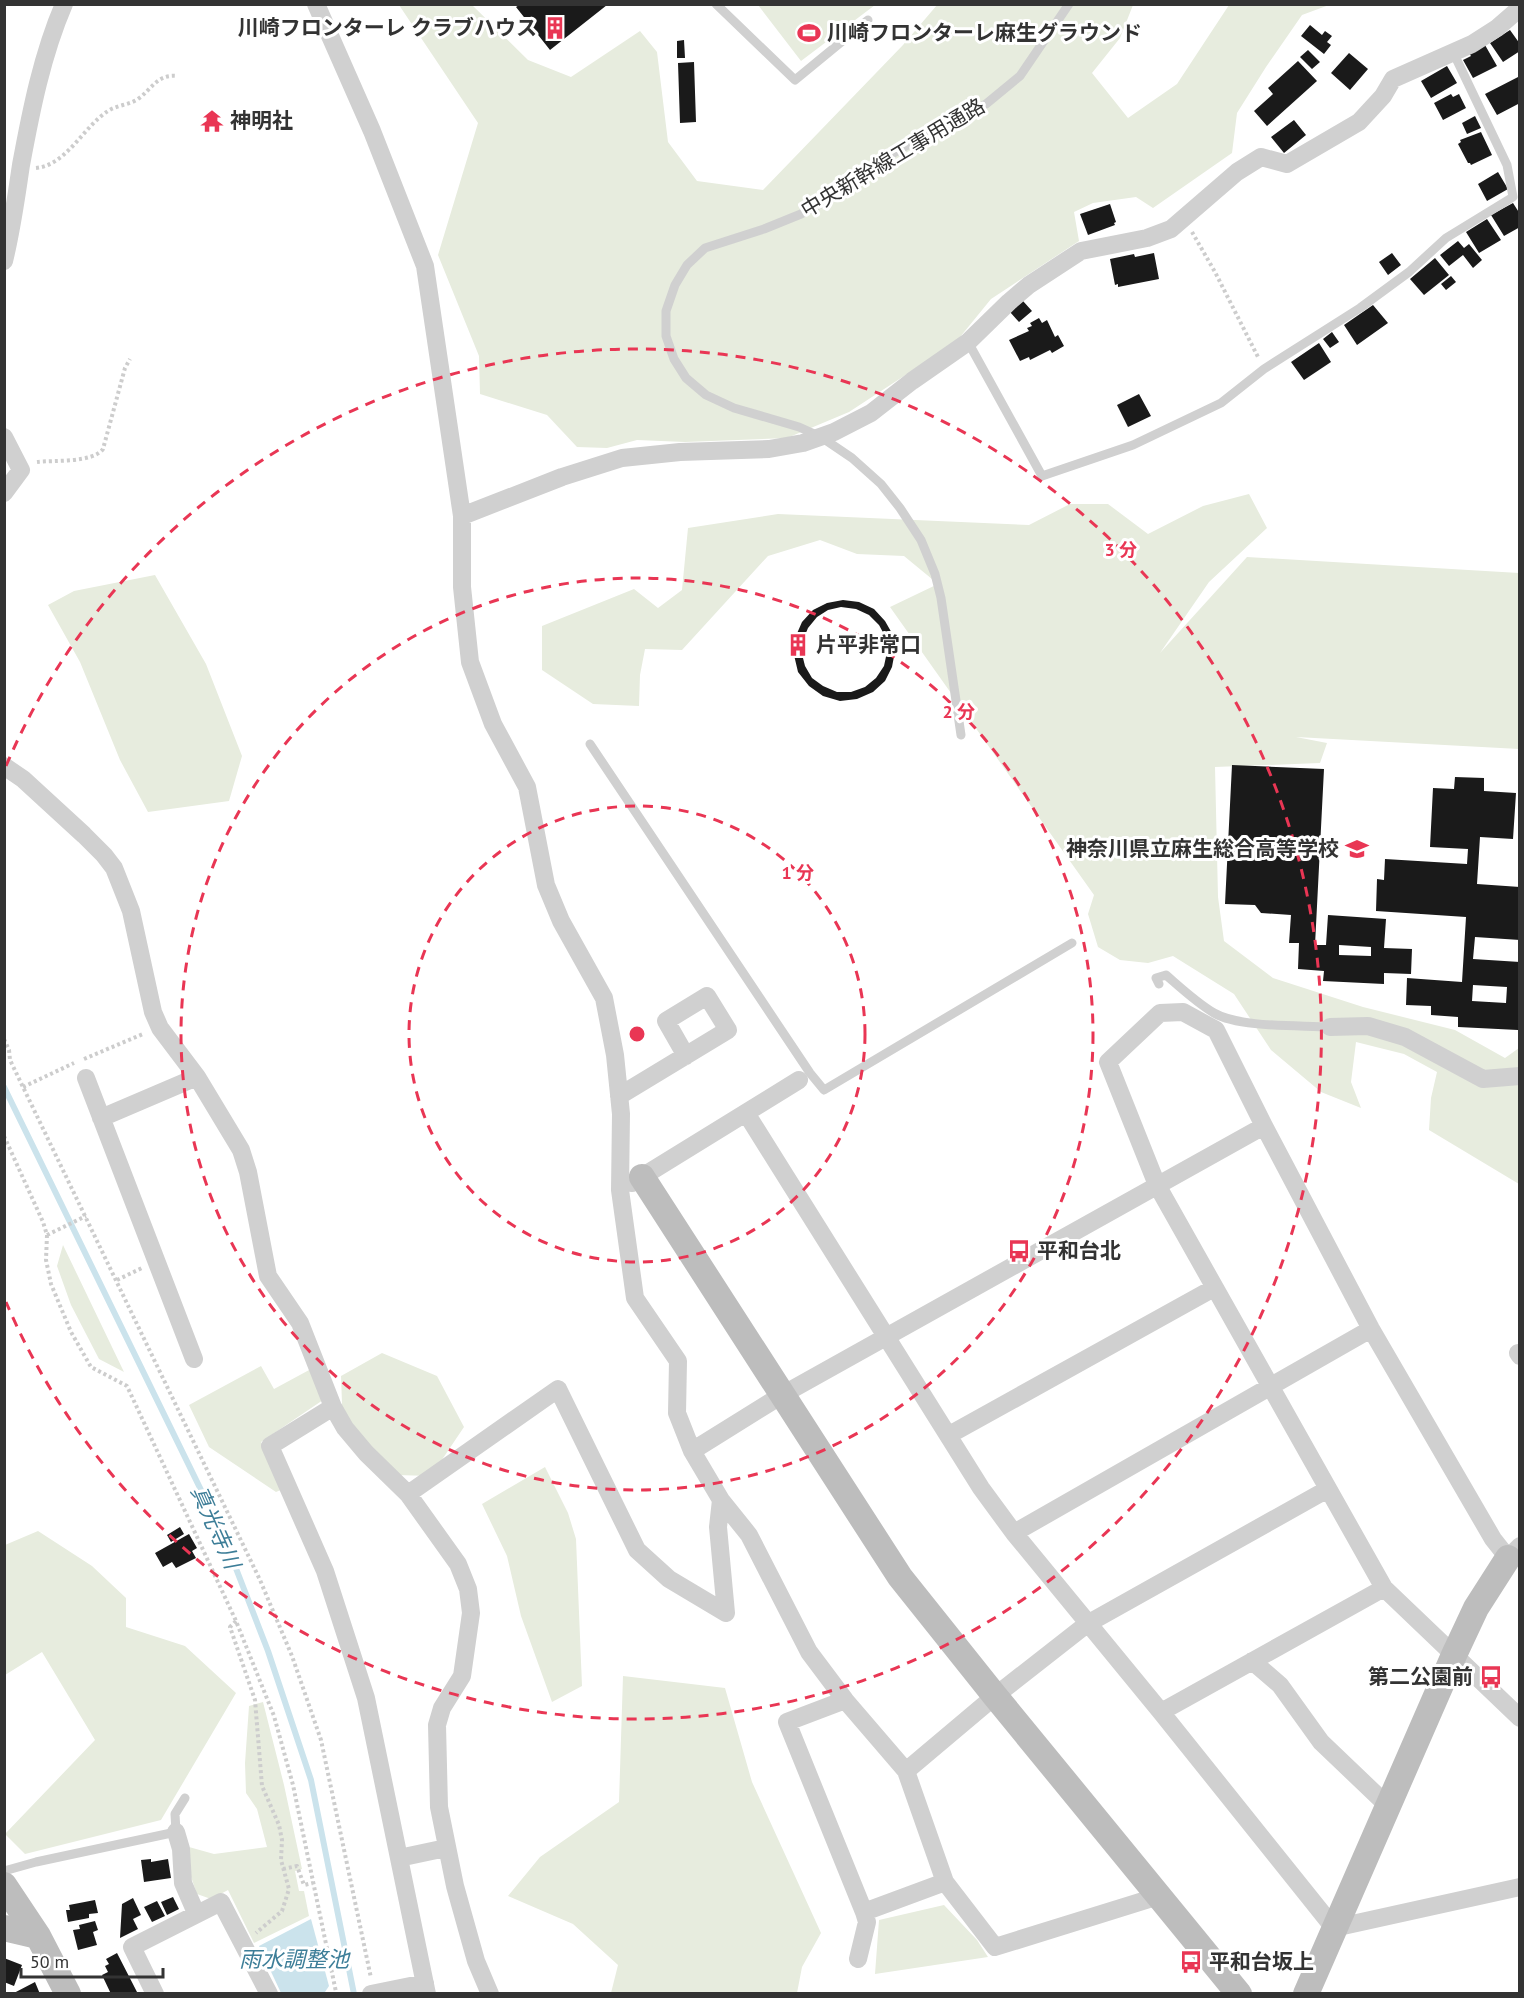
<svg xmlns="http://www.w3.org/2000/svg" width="1524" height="1998" font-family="'PT Sans','Noto Sans JP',sans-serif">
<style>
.green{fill:#e7ecde}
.water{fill:#cbe3ec}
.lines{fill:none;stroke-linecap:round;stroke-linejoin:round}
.stream{stroke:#cbe3ec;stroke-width:6}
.building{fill:#1a1a1a;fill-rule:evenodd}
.path{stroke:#cdcdcd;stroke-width:4;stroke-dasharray:3 3;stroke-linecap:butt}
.lane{stroke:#d0d0d0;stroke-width:9}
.street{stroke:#d0d0d0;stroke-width:18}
.secondary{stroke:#bdbdbd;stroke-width:26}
.ring{fill:none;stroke:#e93654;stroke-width:3;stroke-dasharray:10 8}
.labels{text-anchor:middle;stroke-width:6;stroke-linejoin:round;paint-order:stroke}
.poi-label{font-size:21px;font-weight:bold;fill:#333;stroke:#fff;text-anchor:start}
.street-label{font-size:21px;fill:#333;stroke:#fff}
.water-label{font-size:22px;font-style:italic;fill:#3d7e98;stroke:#fff}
.centre{fill:#e93654;stroke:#fff;stroke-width:3}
.ring-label{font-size:18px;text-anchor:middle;font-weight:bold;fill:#e93654;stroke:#fff;stroke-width:6;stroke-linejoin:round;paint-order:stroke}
</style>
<rect width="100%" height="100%" fill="#fff"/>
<path class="green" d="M399,5H472L528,60L571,77L640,31L657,52L668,142L697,181L763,190L903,45L937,5H1133L1120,38L1092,73L1128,118L1177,84L1229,5H1329L1302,15L1266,67L1237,113L1232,153L1153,208L1136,197L1093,203L1074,212L1079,241L991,299L956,342L849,412L787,438L685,442L637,440L607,448L577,447L547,415L480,394L479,356L438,255L478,123Z
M758,5H875L801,61Z
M1249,494L1267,528L1209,582L1160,653L1247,557L1519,573V749L1296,737L1327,743L1320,763L1215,767L1218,897L1224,941L1273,978L1363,1007L1455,1030L1505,1058L1519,1048V1184L1429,1130L1431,1098L1437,1072L1404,1054L1356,1042L1351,1082L1361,1108L1321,1092L1271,1050L1234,994L1173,956L1148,963L1120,960L1098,947L1088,914L1094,895L890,607L938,584L904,556L857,554L820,540L768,556L682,650L645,649L640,675L639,706L593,704L542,670V626L634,589L658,608L682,590L688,528L778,514L1029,525L1070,504H1108L1148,534L1203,506Z
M155,575L206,664L242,756L229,801L148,812L120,760L80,662L48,605L74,591Z
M63,1245L124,1372L99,1359L71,1305L57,1266Z
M382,1353L437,1376L464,1427L431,1476L396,1475L343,1431L341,1376Z
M261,1366L274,1389L311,1369L323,1400L261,1442L283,1489L276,1492L209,1447L189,1405Z
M545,1467L568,1513L576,1539L582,1686L552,1702L521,1616L507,1556L482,1504Z
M38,1531L92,1566L126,1598V1627L185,1646L236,1693L161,1820L25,1854L5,1834L95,1740L42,1652L5,1675V1545Z
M623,1676L725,1688L752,1782L821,1933L802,1967L797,1993H611L618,1965L573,1924L508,1896L540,1857L619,1802Z
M263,1702L284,1785L302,1869L295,1871L299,1891H304L309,1916L254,1943L228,1890L211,1899L197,1894L190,1874L189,1847L214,1854L267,1847L257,1809L246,1793L245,1763L249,1706Z
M944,1905L977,1940L988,1957L875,1974L879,1920Z"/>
<path class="water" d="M311,1919L329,1986L325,1992L319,1993H281L259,1946Z"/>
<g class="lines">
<path class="stream" d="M4,1087L223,1535L268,1651L311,1780L354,1994"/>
</g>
<path class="building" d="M519,5H607L550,50L516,7Z
M1310,25L1322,35L1325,31L1332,36L1327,42L1331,45L1324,54L1301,36Z
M1510,30L1520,44V51L1503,62L1490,43Z
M684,40L685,58H677V41Z
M1485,45L1497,66L1473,78L1463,60L1471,56L1469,53Z
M1308,50L1320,62L1312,69L1300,57Z
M1349,53L1368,69L1350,90L1331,73Z
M1298,61L1317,81L1267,126L1254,111L1273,94L1268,88Z
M694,62L696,122L680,123L678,63Z
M1447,66L1457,83L1431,98L1421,81Z
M1520,76V103L1497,115L1485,94Z
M1451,94L1453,97L1459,94L1466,108L1443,120L1434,103Z
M1475,116L1481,128L1467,134L1462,123Z
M1294,120L1306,135L1284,153L1271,137Z
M1481,132L1492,155L1471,165L1470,163H1468L1458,144L1461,142L1460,140Z
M1498,172L1508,189L1487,201L1478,184Z
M1513,203L1520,214V227L1504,236L1491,215Z
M1110,204L1116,222L1114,223L1115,225L1088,235L1080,214Z
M1487,219L1501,240L1479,253L1466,232Z
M1458,241L1464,248L1469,244L1482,260L1473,268L1463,255L1449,266L1440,255Z
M1154,253L1159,279L1118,287V284L1115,285L1110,259L1134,254L1135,257Z
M1392,253L1401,265L1388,275L1379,262Z
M1435,258L1449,275L1424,295L1410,279Z
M1451,276L1456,282L1446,290L1441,284Z
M1023,301L1032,311L1019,322L1010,312Z
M1373,305L1388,323L1357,345L1344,325Z
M1039,318L1042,323L1047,320L1055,337L1058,335L1064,346L1052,353L1050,350L1030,360L1029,357L1020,361L1009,340L1029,331L1027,328L1032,326L1030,323Z
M1332,332L1339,342L1330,348L1323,339Z
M1319,343L1331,362L1304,380L1291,362Z
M1139,394L1151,416L1128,427L1117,405Z
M843,600L859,602L874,609L885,621L893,635L895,651L892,667L885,681L873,692L857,699L840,701L823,696L809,686L798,672L794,655L795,638L802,622L813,610L827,603ZM841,607L856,609L869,615L879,625L886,638L887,652L884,666L876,678L865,687L851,692H837L823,686L812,678L805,666L802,654L803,640L808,628L817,617L828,610Z
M1232,765L1324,769L1315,945H1326L1328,915L1386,919L1384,948L1412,949L1411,974L1384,973V984L1323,981L1324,971L1298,969L1299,943H1289L1291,915L1261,913L1255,905L1225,904ZM1339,945L1371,947V956L1339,955Z
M1455,777L1484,778V791L1516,793L1513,839L1480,837L1477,884L1520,887V940L1475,937L1473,959L1520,962L1518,1030L1458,1027V1017L1431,1015V1006L1406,1005L1407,978L1462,982L1466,917L1376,911L1377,879L1384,880L1385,859L1467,864L1468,849L1430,847L1433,788L1454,789ZM1473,985L1507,987L1506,1003L1472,1001Z
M180,1527L184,1534L171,1542L167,1535Z
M189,1534L197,1548L192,1551L196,1558L176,1568L172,1562L163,1567L155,1553Z
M151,1859V1862L168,1859L171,1878L144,1882L141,1860Z
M173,1897L179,1909L167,1915L161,1902Z
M133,1898L141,1915L133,1919L138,1929L120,1938L122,1904Z
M95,1900L98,1913L89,1914V1918L68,1922L66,1910H70L69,1905Z
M157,1901L165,1916L152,1922L144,1907Z
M95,1921L98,1930L93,1932L97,1945L78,1950L73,1930L80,1929L79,1925Z
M117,1953L137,1992L135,1994H111L102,1975L108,1972L105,1966L109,1964L106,1959Z
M4,1958L22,1965L14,1986L4,1982Z
M35,1982L40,1994H12Z"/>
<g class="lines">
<path class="path" d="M36,168C67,165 83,127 108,111C117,105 129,105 138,99C152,89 157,74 177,76
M1192,232L1215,272L1258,357
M37,462C54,460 93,463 103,449L125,368L130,359
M4,1039L9,1050L10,1060L260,1580L292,1656L321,1740L371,1978
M84,1059L143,1034
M23,1087L74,1063
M4,1136L43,1222L47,1235L46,1260L51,1284L71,1332L91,1367L127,1386L236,1621L274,1716L293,1785L336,1992
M47,1235L86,1216
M117,1280L142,1268
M236,1621L230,1627L255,1700L262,1786L279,1825L282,1840L281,1860L289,1889L282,1911L256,1933
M283,1869L297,1866L304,1885L313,1883"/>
<path class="lane" d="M716,4L795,80L868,20
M968,342L1042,476L1133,445L1221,403L1264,369L1360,308L1409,272L1446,238L1513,197L1507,165L1454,54
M961,735L941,598L935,574L921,540L900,508L881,484L852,458L821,437L799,427L734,408L706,395L686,378L674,359L666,336V311L675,285L687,265L705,248L764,229L801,214L835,196L873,165L902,148L986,104L1020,76L1069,4
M590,744L810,1073L824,1090L1072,943
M1159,984L1156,978L1166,975C1181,988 1197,1003 1214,1013C1240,1028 1299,1025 1330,1027
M4,1871L36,1862L176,1832L175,1814L185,1798"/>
<path class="street" d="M316,4L372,131L425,266L462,516V587L470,662L493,724L527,787L546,885L561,921L604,998L615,1055L621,1114L620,1190L635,1298L678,1361L677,1413L692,1451L721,1500L749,1535L809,1652L845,1700L906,1771L945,1882L995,1947L1159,1896
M4,261C12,229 16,198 21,165C31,111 42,55 64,4
M4,437L21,470L4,493
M462,516L562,477L622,458L680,452L769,449L803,443L834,432L871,413L912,381L968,342L1009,302L1029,285L1081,251L1147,238L1171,229L1237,172L1261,157L1287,164L1359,122L1383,96L1393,79L1472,44L1497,28L1520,8
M4,766L23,779L84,835L104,855L114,868L131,911L153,1012L160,1028L197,1077L241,1150L248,1172L268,1276L300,1323L333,1407L345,1428L366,1453L408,1494L458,1564L468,1589L471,1613L462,1676L442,1708L437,1725L439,1807L455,1886L476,1961L490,1994
M1330,1027L1368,1026L1405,1037L1483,1079L1520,1076
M86,1078L194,1359
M619,1096L728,1030L707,996L666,1021L686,1056
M746,1113L981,1488L1014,1533L1161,1712L1334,1928L1520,1887
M101,1118L197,1077
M632,1183L799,1080
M1518,1353L1520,1356
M333,1407L270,1446L325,1571L366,1698L427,1994
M949,1435L1214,1288
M692,1451L782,1395L1264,1126
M408,1494L558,1389L637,1550L669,1579L726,1613
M721,1500L718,1527L726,1613
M1014,1533L1371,1329
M1520,1546L1508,1558L1493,1539L1371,1329L1264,1126L1216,1030L1183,1012L1160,1013L1108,1062L1157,1185L1384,1588L1520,1718
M1252,1661L1280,1685L1321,1742L1388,1806
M845,1700L787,1722L864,1912L945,1882
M1161,1712L1384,1588
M906,1771L995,1696L1087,1624L1328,1489
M176,1832L181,1849L183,1883L196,1913
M399,1858L446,1848
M858,1959L867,1922L864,1912
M155,1994L132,1947L221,1902L269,1994
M371,1994L425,1983"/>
<path class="secondary" d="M642,1177L900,1577L995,1696L1239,1994
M4,1885L38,1936L68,1994
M4,1928L38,1936
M1306,1994L1454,1655L1476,1608L1508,1558"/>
</g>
<g class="ring">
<circle cx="637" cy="1034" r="228"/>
<circle cx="637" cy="1034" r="456"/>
<path d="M6 766A685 685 0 1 1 6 1302"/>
</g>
<defs>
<g id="building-bare" transform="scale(1.8)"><path d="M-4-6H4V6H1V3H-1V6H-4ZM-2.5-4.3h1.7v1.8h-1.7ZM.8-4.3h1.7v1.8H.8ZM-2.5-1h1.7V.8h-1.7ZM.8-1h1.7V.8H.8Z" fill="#e93654" stroke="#fff" stroke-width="2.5" paint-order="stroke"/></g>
<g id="stadium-bare" transform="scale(1.8)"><path d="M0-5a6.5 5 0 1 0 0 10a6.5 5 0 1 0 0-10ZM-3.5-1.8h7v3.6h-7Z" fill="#e93654" stroke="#fff" stroke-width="2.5" paint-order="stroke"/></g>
<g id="temple-bare" transform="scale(1.8)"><path d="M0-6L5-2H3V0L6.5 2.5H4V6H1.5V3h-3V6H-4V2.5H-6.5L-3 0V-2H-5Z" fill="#e93654" stroke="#fff" stroke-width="2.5" paint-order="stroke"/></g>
<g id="school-bare" transform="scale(1.8)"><path d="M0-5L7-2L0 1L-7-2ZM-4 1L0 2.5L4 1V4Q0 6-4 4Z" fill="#e93654" stroke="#fff" stroke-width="2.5" paint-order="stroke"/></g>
<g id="bus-bare" transform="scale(1.8)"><path d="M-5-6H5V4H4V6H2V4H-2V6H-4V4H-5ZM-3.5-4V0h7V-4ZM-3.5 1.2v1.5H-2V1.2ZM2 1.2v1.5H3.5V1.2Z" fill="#e93654" stroke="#fff" stroke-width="2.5" paint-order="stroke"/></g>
</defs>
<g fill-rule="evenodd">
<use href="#building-bare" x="555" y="28"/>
<use href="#stadium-bare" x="809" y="33"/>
<use href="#temple-bare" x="212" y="121"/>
<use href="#building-bare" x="798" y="645"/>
<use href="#school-bare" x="1357" y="849"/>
<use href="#bus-bare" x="1019" y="1251"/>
<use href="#bus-bare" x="1491" y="1677"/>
<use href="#bus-bare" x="1191" y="1962"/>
</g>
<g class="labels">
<g class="poi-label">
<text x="537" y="35" text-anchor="end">川崎フロンターレ クラブハウス</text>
<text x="827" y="40">川崎フロンターレ麻生グラウンド</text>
<text x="230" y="128">神明社</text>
<text x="816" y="652">片平非常口</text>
<text x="1339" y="856" text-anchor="end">神奈川県立麻生総合高等学校</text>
<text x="1037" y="1258">平和台北</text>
<text x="1473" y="1684" text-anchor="end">第二公園前</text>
<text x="1209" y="1969">平和台坂上</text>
</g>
<g class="street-label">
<text transform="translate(893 158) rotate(-31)" y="7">中央新幹線工事用通路</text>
</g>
<g class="water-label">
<text transform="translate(216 1527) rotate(66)" y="8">真光寺川</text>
<text x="294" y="1967">雨水調整池</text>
</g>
</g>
<circle cx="637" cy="1034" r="9" class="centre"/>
<g class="ring-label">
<text x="1121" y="556">3 分</text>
<text x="959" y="718">2 分</text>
<text x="798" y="879">1 分</text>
</g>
<rect width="1524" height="1998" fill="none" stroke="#333333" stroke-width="12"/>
<path d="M21 1968v9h142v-9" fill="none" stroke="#333333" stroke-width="3"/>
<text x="30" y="1968" font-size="18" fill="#333333" stroke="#ffffff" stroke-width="4.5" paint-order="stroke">50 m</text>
</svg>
